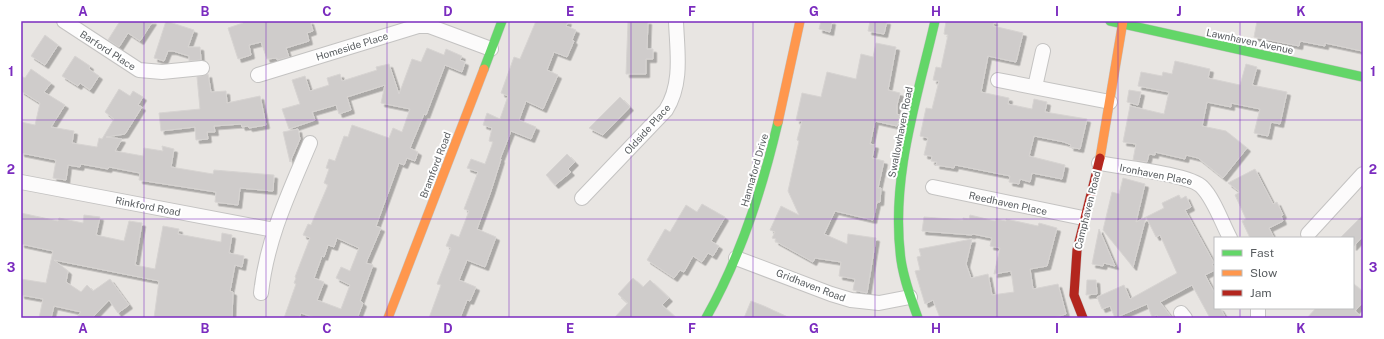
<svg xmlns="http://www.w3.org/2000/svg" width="1384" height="339" font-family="'Public Sans',sans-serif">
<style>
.building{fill:#cfcccb;stroke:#d7d4d2;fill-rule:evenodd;filter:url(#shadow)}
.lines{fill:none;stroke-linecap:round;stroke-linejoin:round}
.street-casing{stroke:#c4c3c2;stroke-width:16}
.fast-casing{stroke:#c4c3c2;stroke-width:10}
.slow-casing{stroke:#c4c3c2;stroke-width:10}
.jam-casing{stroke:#c4c3c2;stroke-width:10}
.street{stroke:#fcfbfb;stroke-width:14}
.fast{stroke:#63d668;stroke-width:9}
.slow{stroke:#ff974d;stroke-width:9}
.jam{stroke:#b3261e;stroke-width:9}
.grid{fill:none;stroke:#7b2cbf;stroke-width:1;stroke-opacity:0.55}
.labels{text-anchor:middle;stroke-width:4;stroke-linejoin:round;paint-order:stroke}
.street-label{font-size:10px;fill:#595d60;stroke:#fff}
.neatline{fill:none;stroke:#7b2cbf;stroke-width:1.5}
.grid-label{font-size:13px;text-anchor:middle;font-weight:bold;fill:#7b2cbf}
</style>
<defs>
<filter id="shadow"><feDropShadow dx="3.5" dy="3.5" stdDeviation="0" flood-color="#0004"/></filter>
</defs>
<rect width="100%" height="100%" fill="#e8e5e2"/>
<path class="building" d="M120,21H153L140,41L128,33L119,47L108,40Z
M166,21L194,30L188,47H200L201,60L189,61V56L173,51H168L164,61L154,58Z
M243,21H310L313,31L307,33L309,41L286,48L289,57L277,60V58L267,59L261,42L249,45L251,55L238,59L228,28L243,23Z
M536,21H568L566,26L576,30L572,40L574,41L567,57L554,52L547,70L558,75L543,109L526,101L519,120L536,127L531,139L511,131L500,159H501L491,191L477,229L496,237L485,267L467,260L459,280L476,287L470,301L467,300L460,318H429L441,285L437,284L451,248L446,246L451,234L459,237L469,211L464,209L478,172L467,168L471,159L485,164L493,142L489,141L492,128L483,125L487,113L500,119L508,96L501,93L514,57L520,59Z
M628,21H648L647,49H653V59H646V74H626Z
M821,21H832L830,32L819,29Z
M870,21H887L884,34L868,31Z
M946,21H994L993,26L1023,33L1016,62L988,56L981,92L1009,98L1008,104L1032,109L1034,99L1047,102L1045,112L1087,119L1080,149L1070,147L1071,145L1064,142L1034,136L1029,156L1065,165L1062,179L1032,173L1030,182L1020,179L1019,184L1009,182L1010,176L955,165L954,168L936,165L937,162L931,161L932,156L924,155L928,138L920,136L926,108L932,109L939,81L933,80L936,67L941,68L948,35L944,34Z
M1257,21H1363L1362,51L1325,43V46L1300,41L1299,46L1254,37Z
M45,35L58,45L45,65L31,56Z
M876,43L896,47L888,90L900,93L897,105V114L900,115L897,126L875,121L870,144L875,145L872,158L884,161L878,188H881L880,202H877L873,220L835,211L824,234L847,244L848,234L876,238L867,293L853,290L855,279L839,276L841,262L815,258L813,262L775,241L776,239L772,238L775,232L770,230L781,206L799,215L788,191L799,141L797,140L802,121L796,120L802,93L821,97L827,72L856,79L861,54L873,57Z
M427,48L444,55L446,49L462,56L460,60L465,62L462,72L445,65L426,115L424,114L410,148L418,152L415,161L407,158L404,165L399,163L376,226L381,228L366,263L373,265L360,301L363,303L358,316L361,318H315L301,313L299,318H284L296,284L294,283L296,278L295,277L310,238L303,235L308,224L311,225L328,185L324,183L329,169L326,168L329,159L335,161L344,136L348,137L352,125L389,138L393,128L402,132L410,109L381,103L385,85L347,97L351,110L339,114L336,105L312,112L315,120L289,129L282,109L300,104L292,80L305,76L310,91L329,85L327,78L340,74L342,81L377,70L376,67L389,64L399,94L412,59L421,62ZM337,238L359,248L350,271L341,267L336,278L350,285L341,309L317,300L324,282L314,278L322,256L324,257L328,245L334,247Z
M75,56L90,66L89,69L99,76L90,90L80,83L78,86L62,76Z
M1175,61L1210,69L1208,78L1240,85L1246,64L1257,67L1252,85L1287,92L1280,124L1271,122L1268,136L1254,133L1260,109L1231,103V107L1207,102L1202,126L1226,131L1247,148L1223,178L1198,158L1186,155L1185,159L1155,152V155L1149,154L1147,162L1133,160L1136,144L1123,142L1130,106L1164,114L1169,92L1138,86L1141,72L1162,76L1163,72L1172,74Z
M31,69L51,83L44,92L65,105L51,127L74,131L72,143L97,147L99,138L102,139L114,119L105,112L119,89L130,96L133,91L143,97L138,105L142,107L125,134L106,137L122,139L115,151L143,156L144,148L163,151L162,146L174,149L171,167L213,174L214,170L274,175L273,191L240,188L238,205L215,202L216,192L139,180L140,173L109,167L108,169L81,164L80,167L68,165L66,180L53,178L56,160L21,153V122L35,125L40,103L21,91V76L25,78Z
M208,74L211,92L226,91L227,103L260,96L266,125L249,128L248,126L242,127L241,124L214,126L215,132H207L208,139L196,140L195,127L161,131L159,113L200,109L197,77Z
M1129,90L1141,92L1138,105L1127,102Z
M620,97L630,107L603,135L589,128Z
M298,129L300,139L290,162L283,132Z
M567,154L575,162L568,169L571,172L555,185L546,175Z
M1255,169L1273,204L1277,202L1283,215L1281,216L1283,221L1269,228L1274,238H1250L1242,221L1246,219L1235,195L1240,192L1228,183Z
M1123,178L1145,184L1136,222L1146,217L1133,267L1103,230L1112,192L1119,194Z
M1179,195L1181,199L1186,196L1191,207L1185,210L1214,263L1212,264L1215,270L1205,275L1215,294V308H1220L1226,318H1210L1192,285L1160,302L1172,318H1159L1157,315L1152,317L1147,304L1115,318L1110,306L1102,309L1097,297L1124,285L1130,299L1177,273L1160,235L1156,237L1146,217L1164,208L1162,203Z
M702,204L725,217L711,241L719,246L713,256L708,253L702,262L693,256L684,272L680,270L674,278L647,260L665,229L670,232L686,205L697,212Z
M21,213L58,221L59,218L83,223L84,215L100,217L96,235L124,241L129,221L142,223L135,265L155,269L163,226L179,229L178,234L221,242L222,233L232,235L229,253L244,256L242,267L235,265L230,291L233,292L232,318H154L159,281L54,260L68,271L66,282L81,292L87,285L93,291L110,279L129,305L118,313L109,300L92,318H76L81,312L54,306L51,318H39L43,299L21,295V279L46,283L53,251L21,244Z
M970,215L995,221L996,219L1006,221V219L1038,226L1039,223L1057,228L1047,266L1030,269L1033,289L1058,284L1066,314L1053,318H940L933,300L925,304L915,271L920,270L917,257L921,256L919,249L972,239L966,264L971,278L988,274L992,295L1014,292L1011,271L994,274L1000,248L990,246L992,238L973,234L972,235L922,231L924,217L963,220V218L969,219Z
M1363,215V236L1353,247V238H1340Z
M1099,229L1115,266L1104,263L1103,266L1092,264Z
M633,278L643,287L650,280L669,298L662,305L676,318H614L628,303L618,294Z
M1087,280H1096L1097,294L1086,295Z
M1353,283L1363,292V302L1355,311L1363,318H1307L1316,308L1353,309Z
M751,301L764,306L790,318H744Z"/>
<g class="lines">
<g class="street-casing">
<path id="street" d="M64,21L139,70L162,72L202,68
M258,75L418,26H429L491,49
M998,80L1110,102
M1035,87L1043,51
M1099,163C1119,167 1190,174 1202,187C1214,199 1222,223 1230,238
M21,182L274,230
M933,187L1083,218
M582,198L666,110C683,83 677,51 676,21
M1308,234L1363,174
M736,258L831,294L851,300L879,303L910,297
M261,293C267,238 289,193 310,143
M1181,313L1185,318
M1258,318V308"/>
</g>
<g class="fast-casing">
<path id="fast" d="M1110,21L1363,77
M484,69L502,21
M706,318C741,256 762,190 778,122
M918,318C911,299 904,280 901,260C890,179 917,99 935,21"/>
</g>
<g class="slow-casing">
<path id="slow" d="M778,122L800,21
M1100,158L1123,21
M388,318L484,69"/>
</g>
<g class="jam-casing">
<path id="jam" d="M1083,318L1074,295L1077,250L1100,158"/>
</g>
<use href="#street" class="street"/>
<use href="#fast" class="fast"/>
<use href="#slow" class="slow"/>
<use href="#jam" class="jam"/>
</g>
<path class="grid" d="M144,21V318M266,21V318M387,21V318M509,21V318M631,21V318M753,21V318M875,21V318M997,21V318M1118,21V318M1240,21V238M21,120H1363M21,219H1363M1240,308V318"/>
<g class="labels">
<g class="street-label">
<text transform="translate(1250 41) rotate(12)" y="4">Lawnhaven Avenue</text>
<text transform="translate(352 46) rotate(-17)" y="4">Homeside Place</text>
<text transform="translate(108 50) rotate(33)" y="4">Barford Place</text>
<text transform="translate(647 129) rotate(-48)" y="4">Oldside Place</text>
<text transform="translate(900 132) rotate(-79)" y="4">Swallowhaven Road</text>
<text transform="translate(435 165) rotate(-69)" y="4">Bramford Road</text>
<text transform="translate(754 170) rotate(-74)" y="4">Hannaford Drive</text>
<text transform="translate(1156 174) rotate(11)" y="4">Ironhaven Place</text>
<text transform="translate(1008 203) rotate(12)" y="4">Reedhaven Place</text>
<text transform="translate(148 206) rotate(11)" y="4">Rinkford Road</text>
<text transform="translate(1087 210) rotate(-76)" y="4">Camphaven Road</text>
<text transform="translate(811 285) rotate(21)" y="4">Gridhaven Road</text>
</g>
</g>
<rect width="1384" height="339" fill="none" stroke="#ffffff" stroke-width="44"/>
<rect x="1214" y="237" width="140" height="72" fill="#ffffff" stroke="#bdbebf"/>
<rect x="1222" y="250" width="20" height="6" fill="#63d668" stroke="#bdbebf"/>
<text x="1250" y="257" font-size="12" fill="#595d60">Fast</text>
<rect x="1222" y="270" width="20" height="6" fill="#ff974d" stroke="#bdbebf"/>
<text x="1250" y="277" font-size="12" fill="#595d60">Slow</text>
<rect x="1222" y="290" width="20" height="6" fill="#b3261e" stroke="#bdbebf"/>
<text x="1250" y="297" font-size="12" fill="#595d60">Jam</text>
<rect x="22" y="22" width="1340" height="295" class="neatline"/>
<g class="grid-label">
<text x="83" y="16">A</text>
<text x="205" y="16">B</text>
<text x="327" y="16">C</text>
<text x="448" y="16">D</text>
<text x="570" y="16">E</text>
<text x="692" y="16">F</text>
<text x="814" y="16">G</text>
<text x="936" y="16">H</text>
<text x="1057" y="16">I</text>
<text x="1179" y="16">J</text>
<text x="1301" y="16">K</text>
<text x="11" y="76">1</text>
<text x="1373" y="76">1</text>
<text x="11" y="174">2</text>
<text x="1373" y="174">2</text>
<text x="11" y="272">3</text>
<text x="1373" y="272">3</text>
<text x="83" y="333">A</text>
<text x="205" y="333">B</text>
<text x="327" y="333">C</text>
<text x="448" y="333">D</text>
<text x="570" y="333">E</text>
<text x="692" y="333">F</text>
<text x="814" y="333">G</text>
<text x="936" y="333">H</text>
<text x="1057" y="333">I</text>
<text x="1179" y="333">J</text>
<text x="1301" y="333">K</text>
</g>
</svg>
